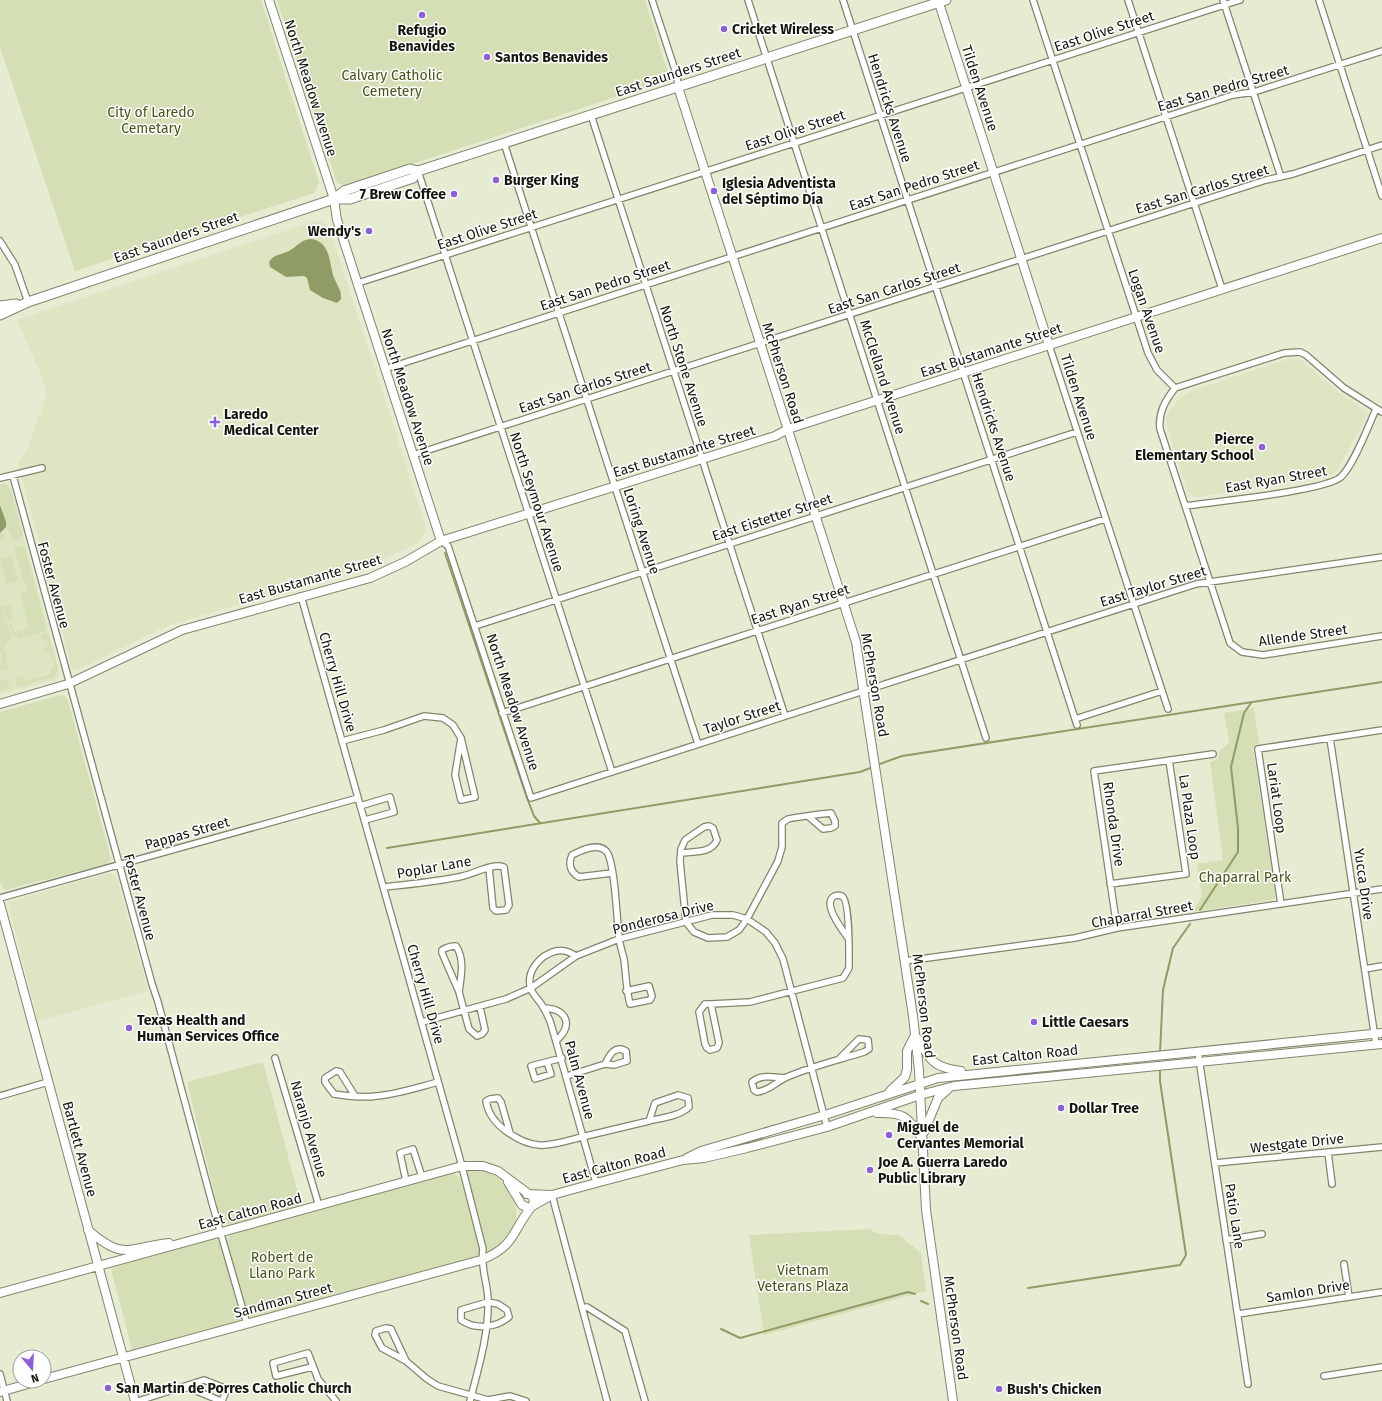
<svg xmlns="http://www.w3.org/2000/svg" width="1382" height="1401" font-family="'Fira Sans',sans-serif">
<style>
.built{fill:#dde5c3}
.green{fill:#d5dfb5}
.water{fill:#909c66}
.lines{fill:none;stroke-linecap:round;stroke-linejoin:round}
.stream{stroke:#909c66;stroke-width:2}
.street-casing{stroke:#80866e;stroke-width:8}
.secondary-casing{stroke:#80866e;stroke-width:10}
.primary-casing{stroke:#80866e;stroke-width:11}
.street{stroke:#fff;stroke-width:5.5}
.secondary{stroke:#fff;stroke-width:8}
.primary{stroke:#fff;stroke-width:9}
.poi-dot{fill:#8c5ed8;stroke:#fff;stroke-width:1.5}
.labels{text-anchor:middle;stroke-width:3;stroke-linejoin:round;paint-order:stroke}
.poi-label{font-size:14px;font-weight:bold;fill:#15170d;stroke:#fff;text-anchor:start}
.street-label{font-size:14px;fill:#15170d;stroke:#fff}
.park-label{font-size:14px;fill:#4a5417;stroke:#fff}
</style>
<rect width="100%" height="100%" fill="#e6ecd2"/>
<path class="built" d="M318,220L325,224L330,230L425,523V533L416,544L377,562L167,626L78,670L72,669L18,463L27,450L47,394L43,379L17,320Z
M1292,358L1301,360L1337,391L1367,412V415L1337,471L1329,476L1319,479L1196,497L1188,492L1167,427L1166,417L1171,408L1182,396L1194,390Z
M4,483L9,485L11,490L60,673L59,677L55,680L0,694V484Z
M109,873L115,875L118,882L148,991L38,1021L8,904L12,901Z"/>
<path class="green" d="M0,0H261L319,183L314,193L75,271L0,47Z
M277,0H645L670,79L346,186L337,183Z
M0,484H6L11,490L23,534L21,539L13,541L11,533L4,526L0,531L7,538L0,540Z
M22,546L25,547L26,551L15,554L14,548Z
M26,552L47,631L19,639L17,636L12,635L9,624L11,623L14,632L29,628L20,594L28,592L25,581H23L16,555Z
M11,556L18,581L7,584L0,559Z
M10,604L13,619L8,621L4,606Z
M2,606L7,622L0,624V607Z
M7,624L12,641L7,642L4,648L8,666L7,668L0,671L2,653L0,652V625Z
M48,633L58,670L54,677L17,687L16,680L18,677L23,676L25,681L51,674L50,669L55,667L51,653H45L44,647L49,646L47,639L42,640L41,635Z
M7,679L10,689L0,691V680Z
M60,695L65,696L68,701L111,859L106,864L5,890L2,887L0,882V712Z
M1254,708L1259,744L1255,745L1253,749L1276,897L1272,900L1192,912L1202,896L1197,864L1223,860L1210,762L1218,759L1220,750L1229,743L1224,713Z
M263,1062L300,1201L297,1208L231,1226L221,1221L187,1082Z
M468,1170C519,1168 535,1232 489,1252L487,1251L467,1178Z
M453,1172L460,1178L480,1249L478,1255L474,1258L259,1317L252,1318L247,1314L227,1243L228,1237L233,1233Z
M869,1229L879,1234L899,1235L921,1253L926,1291L764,1335L749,1235Z
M215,1238L221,1242L243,1317L242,1320L239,1323L136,1351L132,1350L111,1269L145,1257Z"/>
<path class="water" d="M312,239C330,243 329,260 333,275C336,284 342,290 341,299L337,303L323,298L310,290L307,278L304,276L286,277L270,267L269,262C274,254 281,255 289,251C298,246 301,239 312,239Z
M0,505L6,522V527L0,533Z"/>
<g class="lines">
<path class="stream" d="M445,553L527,798L534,816L540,823
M877,765L902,756L1382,682
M387,848L860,772L873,767
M1200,910L1238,852V828L1231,767L1244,713L1251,703
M1160,1053L1163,990L1173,948L1190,924
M1028,1288L1180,1265L1186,1255L1160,1081V1068
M921,1301L928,1304
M721,1329L740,1338L908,1292L915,1294"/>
<g class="street-casing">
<path id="street" d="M652,0L677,76L678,87
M748,0L986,738
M843,0L1077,725
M1033,0L1148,353L1157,370L1175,388C1165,401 1158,413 1160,429L1230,643L1242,652L1263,655L1382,636
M1128,0L1222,289
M1223,0L1281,177
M1319,0L1382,196
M591,115L785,716
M504,143L698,744
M418,171L612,772
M0,241L15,265L28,302
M358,283L1240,0
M1049,345L1168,709
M385,369L1233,95L1254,92L1382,51
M1175,388L1284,353L1300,352L1306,355L1344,388L1382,412
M413,455L1266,180L1293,174L1382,145
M13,476L152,984L158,1002L212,1203L247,1324
M0,478L42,468
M1185,506C1212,502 1325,491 1341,477C1354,464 1368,427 1376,409
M441,541L448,546L531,798L1196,584L1382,557
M301,596L460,1159L483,1249C480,1267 488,1283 488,1301C489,1334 478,1369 470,1401
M475,626L1077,432
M502,713L1105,519
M1075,719L1162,691
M1330,738L1376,1045
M342,741L384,730L424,716L443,718L453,725L461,738L475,797L461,800L455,775L461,738
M360,806L390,797L394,812L365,820
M681,853C694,851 711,854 717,840L713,828L709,826L704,827L685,840L681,849L680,861L686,922L694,932L708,938L727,937L739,930L747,919L778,861L782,847V823C784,822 786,820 788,819C790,818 828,813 831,813L835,821V826L831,828L823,829L809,817
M612,873L579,877C570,872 568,864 572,855C580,851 597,842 606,851C615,859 617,923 619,938C620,945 622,952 624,959C626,974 626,989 630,1004L650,1000L652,996L649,986L626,991
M1110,884L1186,874L1169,760
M384,887C410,884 437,882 463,876C476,873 492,863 504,867L509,905L506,910L496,911L493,908L489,868
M0,898L358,798
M1281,904L1258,749L1382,730
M1117,928L1094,771L1213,754
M576,956C570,952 564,949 556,951C540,955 525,972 531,989C533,995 540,1001 543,1007C546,1012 549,1018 551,1024L596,1183
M905,961L1075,938L1117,928L1382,889
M1365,969L1382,966
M459,992C461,977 465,959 456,946C450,946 447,947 442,950V953L459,992L469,1029L477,1036L482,1034L485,1030L480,1007
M711,1004L719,1043L717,1048L710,1050L707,1048L705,1044L699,1012L705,1004H711L750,1002L843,978L849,968C849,957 850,900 842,896C839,895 835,895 833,897C823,905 843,931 848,938
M544,1008C566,1009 574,1024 557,1040
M422,1022L506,999L531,988L576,956L619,939L712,915H733L747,919L766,932L775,943L783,959L827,1127
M1198,1052L1248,1384
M275,1058L319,1206
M547,1062L551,1074L535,1079L531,1066L562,1058
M567,1076L605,1064L614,1065L627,1061L626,1051C615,1045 610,1054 605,1064
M785,1078C774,1077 761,1074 752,1082L754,1090L757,1092C769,1091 777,1081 787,1077C812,1066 838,1060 864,1052L869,1049L868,1040L859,1039L839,1059
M0,1096L48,1082
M355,1096L340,1072L336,1071L325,1078V1082L334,1094C347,1096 364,1098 377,1096C398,1094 419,1087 438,1082
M510,1133L501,1102L498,1098L490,1099L486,1101C488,1114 495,1123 506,1131C537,1154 553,1144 586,1136C607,1131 628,1126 649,1121C661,1118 680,1116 689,1107L688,1098L678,1095L655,1103L649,1121
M1328,1152L1332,1184
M1215,1163L1382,1147
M406,1181L400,1153L413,1149L422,1177
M552,1195L607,1401
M1226,1240L1262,1234
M1344,1264L1349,1297
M488,1302L498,1304L507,1310L509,1317C496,1328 475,1330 461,1320V1310Z
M582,1308L587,1307L625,1331L645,1401
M1238,1314L1382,1292
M406,1361L391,1329L386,1328L376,1331L375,1335L382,1348L406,1361L427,1379L438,1386L488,1400L510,1396L526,1401
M312,1367L276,1376L273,1363L308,1353L318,1379L336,1401
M0,1374L7,1401
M1324,1376L1382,1367
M184,1388H189L221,1401
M138,1401L204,1380L227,1389L222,1401"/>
</g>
<g class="secondary-casing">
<path id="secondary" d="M269,0L334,199L337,220L441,541
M938,0L1049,345
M678,87L856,642L913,1016L919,1070L926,1210L953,1401
M0,704L68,684L182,630L370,578L405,562L441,541L775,436L788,429L1382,238
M0,904L135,1401
M918,1039C930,1061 935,1068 961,1071
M890,1091L905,1077L907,1069V1051L915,1035
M877,1113C903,1112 907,1116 922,1138
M924,1132L938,1098L948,1089
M687,1158L701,1151L825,1115L938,1078L1382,1033
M508,1182L522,1205L529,1208L552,1195L596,1183L683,1160L704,1158L747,1148L827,1127L920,1095L954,1086L1382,1044
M527,1194L552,1195
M88,1230C125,1262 128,1247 169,1243
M0,1293L462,1166H483L498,1171L534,1198L533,1205C512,1229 517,1246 481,1260L44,1379
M0,1392L38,1381"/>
</g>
<g class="primary-casing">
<path id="primary" d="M334,199H350L413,178L418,171
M0,306L16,304
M0,315L28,302L334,199L344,191L410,169L418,171L946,0"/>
</g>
<use href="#street" class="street"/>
<use href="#secondary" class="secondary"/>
<use href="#primary" class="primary"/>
</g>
<g class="poi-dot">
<circle cx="422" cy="15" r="4"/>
<circle cx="724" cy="29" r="4"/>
<circle cx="487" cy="57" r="4"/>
<circle cx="496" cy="180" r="4"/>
<circle cx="714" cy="191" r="4"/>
<circle cx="454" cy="194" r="4"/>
<circle cx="369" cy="231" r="4"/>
<path d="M213 416h4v4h4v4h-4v4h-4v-4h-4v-4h4z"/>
<circle cx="1262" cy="447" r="4"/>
<circle cx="1034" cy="1022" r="4"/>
<circle cx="129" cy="1028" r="4"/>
<circle cx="1061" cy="1108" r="4"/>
<circle cx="889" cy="1135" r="4"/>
<circle cx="870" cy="1170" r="4"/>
<circle cx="108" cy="1388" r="4"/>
<circle cx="999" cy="1389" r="4"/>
</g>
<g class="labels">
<g class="poi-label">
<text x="732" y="34">Cricket Wireless</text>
<text x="422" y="35" text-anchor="middle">Refugio<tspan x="422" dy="16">Benavides</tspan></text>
<text x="495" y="62">Santos Benavides</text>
<text x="504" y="185">Burger King</text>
<text x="722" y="188">Iglesia Adventista<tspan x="722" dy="16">del Séptimo Día</tspan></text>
<text x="446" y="199" text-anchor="end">7 Brew Coffee</text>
<text x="361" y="236" text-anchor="end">Wendy's</text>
<text x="224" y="419">Laredo<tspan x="224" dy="16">Medical Center</tspan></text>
<text x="1254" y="444" text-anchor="end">Pierce<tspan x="1254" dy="16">Elementary School</tspan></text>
<text x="137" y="1025">Texas Health and<tspan x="137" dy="16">Human Services Office</tspan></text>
<text x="1042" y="1027">Little Caesars</text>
<text x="1069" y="1113">Dollar Tree</text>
<text x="897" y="1132">Miguel de<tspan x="897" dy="16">Cervantes Memorial</tspan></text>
<text x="878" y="1167">Joe A. Guerra Laredo<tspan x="878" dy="16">Public Library</tspan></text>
<text x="116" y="1393">San Martin de Porres Catholic Church</text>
<text x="1007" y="1394">Bush's Chicken</text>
</g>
<g class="street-label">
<text transform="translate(1104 31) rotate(-18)" y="5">East Olive Street</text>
<text transform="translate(678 72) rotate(-18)" y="5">East Saunders Street</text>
<text transform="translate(311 88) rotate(72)" y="5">North Meadow Avenue</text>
<text transform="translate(980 88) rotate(72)" y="5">Tilden Avenue</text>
<text transform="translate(1223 88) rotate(-16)" y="5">East San Pedro Street</text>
<text transform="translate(890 108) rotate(72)" y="5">Hendricks Avenue</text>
<text transform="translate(795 130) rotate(-18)" y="5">East Olive Street</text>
<text transform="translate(914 185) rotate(-18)" y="5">East San Pedro Street</text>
<text transform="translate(1202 189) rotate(-17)" y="5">East San Carlos Street</text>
<text transform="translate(487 229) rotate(-18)" y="5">East Olive Street</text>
<text transform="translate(176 237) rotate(-19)" y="5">East Saunders Street</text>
<text transform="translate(605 285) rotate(-18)" y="5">East San Pedro Street</text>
<text transform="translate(894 288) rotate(-18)" y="5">East San Carlos Street</text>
<text transform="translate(1147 311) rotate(71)" y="5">Logan Avenue</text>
<text transform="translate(991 350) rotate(-18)" y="5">East Bustamante Street</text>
<text transform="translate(684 366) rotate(72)" y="5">North Stone Avenue</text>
<text transform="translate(783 373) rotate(72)" y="5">McPherson Road</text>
<text transform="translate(883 377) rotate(72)" y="5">McClelland Avenue</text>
<text transform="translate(585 387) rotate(-18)" y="5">East San Carlos Street</text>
<text transform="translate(408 397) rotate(72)" y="5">North Meadow Avenue</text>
<text transform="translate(1079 397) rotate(72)" y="5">Tilden Avenue</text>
<text transform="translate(994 427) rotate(72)" y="5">Hendricks Avenue</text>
<text transform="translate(684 451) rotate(-17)" y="5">East Bustamante Street</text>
<text transform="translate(1276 479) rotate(-10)" y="5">East Ryan Street</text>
<text transform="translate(537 502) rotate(72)" y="5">North Seymour Avenue</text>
<text transform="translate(772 517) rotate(-18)" y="5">East Eistetter Street</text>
<text transform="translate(642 531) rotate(72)" y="5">Loring Avenue</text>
<text transform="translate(310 579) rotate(-16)" y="5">East Bustamante Street</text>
<text transform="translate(54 585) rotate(75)" y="5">Foster Avenue</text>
<text transform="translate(1153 586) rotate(-17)" y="5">East Taylor Street</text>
<text transform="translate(800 604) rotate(-18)" y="5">East Ryan Street</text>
<text transform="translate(1303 635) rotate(-8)" y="5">Allende Street</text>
<text transform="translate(338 682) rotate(74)" y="5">Cherry Hill Drive</text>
<text transform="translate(875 685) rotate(80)" y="5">McPherson Road</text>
<text transform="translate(513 702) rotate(72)" y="5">North Meadow Avenue</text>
<text transform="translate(742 717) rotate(-18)" y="5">Taylor Street</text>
<text transform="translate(1277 798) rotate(82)" y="5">Lariat Loop</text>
<text transform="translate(1190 817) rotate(82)" y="5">La Plaza Loop</text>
<text transform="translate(1114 824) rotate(82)" y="5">Rhonda Drive</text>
<text transform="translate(187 833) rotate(-16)" y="5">Pappas Street</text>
<text transform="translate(434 867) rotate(-10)" y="5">Poplar Lane</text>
<text transform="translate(1364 884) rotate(82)" y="5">Yucca Drive</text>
<text transform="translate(140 897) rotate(75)" y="5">Foster Avenue</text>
<text transform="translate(1142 914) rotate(-10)" y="5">Chaparral Street</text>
<text transform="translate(663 917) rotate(-14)" y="5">Ponderosa Drive</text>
<text transform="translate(426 994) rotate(74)" y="5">Cherry Hill Drive</text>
<text transform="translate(924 1006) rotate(83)" y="5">McPherson Road</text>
<text transform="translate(1025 1055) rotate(-6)" y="5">East Calton Road</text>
<text transform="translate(580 1080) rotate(75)" y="5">Palm Avenue</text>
<text transform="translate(309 1129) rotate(74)" y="5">Naranjo Avenue</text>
<text transform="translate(1297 1143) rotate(-6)" y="5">Westgate Drive</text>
<text transform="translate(80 1149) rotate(75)" y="5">Bartlett Avenue</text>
<text transform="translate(614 1165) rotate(-15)" y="5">East Calton Road</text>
<text transform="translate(250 1211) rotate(-15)" y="5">East Calton Road</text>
<text transform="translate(1235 1216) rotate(81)" y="5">Patio Lane</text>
<text transform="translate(1308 1291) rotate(-9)" y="5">Samlon Drive</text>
<text transform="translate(283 1300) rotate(-15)" y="5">Sandman Street</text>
<text transform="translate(956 1328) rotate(82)" y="5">McPherson Road</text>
</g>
<g class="park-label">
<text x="392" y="80">Calvary Catholic<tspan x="392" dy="16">Cemetery</tspan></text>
<text x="151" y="117">City of Laredo<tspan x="151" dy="16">Cemetary</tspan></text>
<text x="1245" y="882">Chaparral Park</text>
<text x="282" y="1262">Robert de<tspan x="282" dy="16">Llano Park</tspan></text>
<text x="803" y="1275">Vietnam<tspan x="803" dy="16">Veterans Plaza</tspan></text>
</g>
</g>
<g transform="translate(32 1369) rotate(162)"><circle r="19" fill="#ffffff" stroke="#a1a29e"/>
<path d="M0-3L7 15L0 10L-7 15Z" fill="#8c5ed8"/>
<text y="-6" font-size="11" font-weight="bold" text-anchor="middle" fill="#15170d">N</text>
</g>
</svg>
